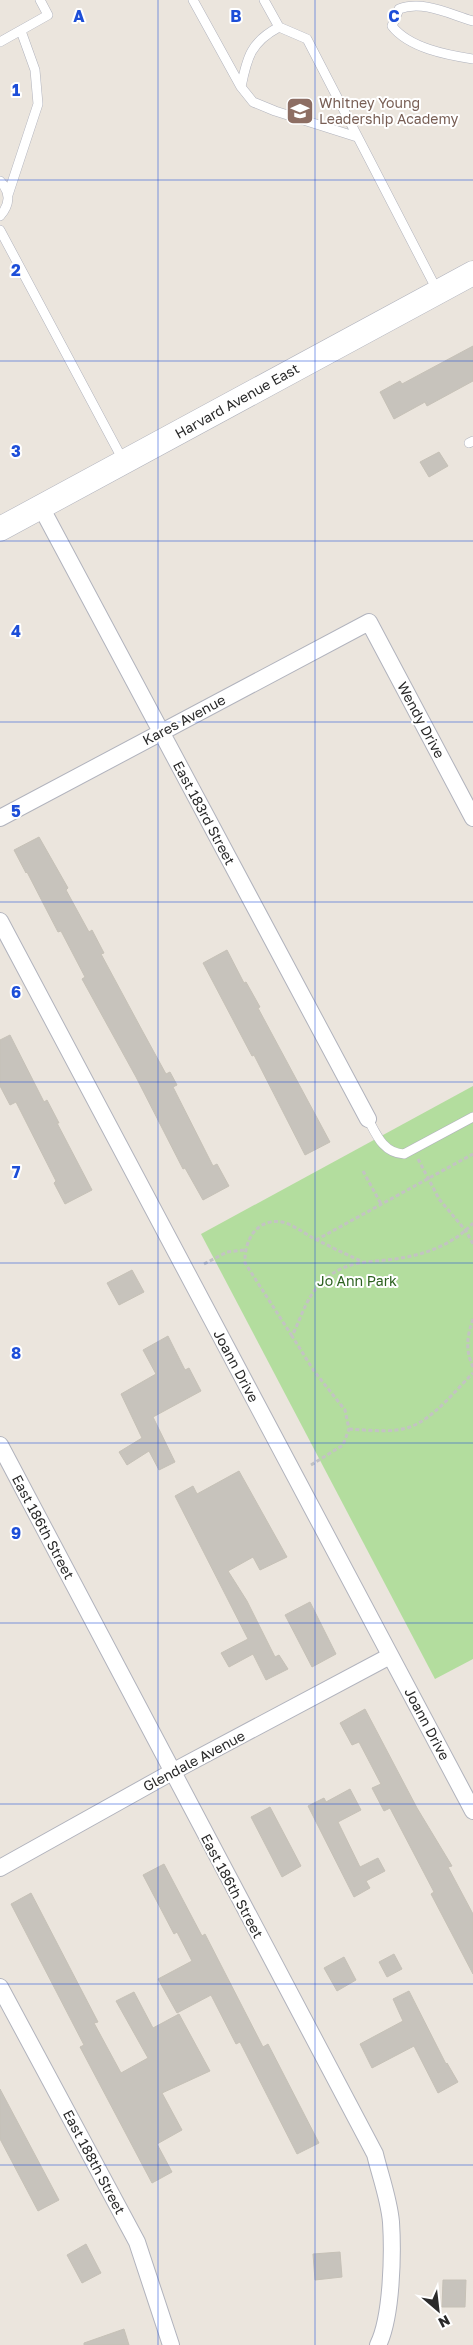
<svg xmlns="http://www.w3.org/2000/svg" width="473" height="2345" font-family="'Golos Text',sans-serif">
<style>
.green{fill:#b3dd9e}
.building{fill:#c7c3bc;stroke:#c6c1b7}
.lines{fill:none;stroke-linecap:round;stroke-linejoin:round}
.lane-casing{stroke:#b1b3bd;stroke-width:10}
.street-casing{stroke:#b1b3bd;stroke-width:18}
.secondary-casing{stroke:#b1b3bd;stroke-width:25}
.path{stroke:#c3c3c3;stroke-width:3;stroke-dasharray:4 2.5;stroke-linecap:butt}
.lane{stroke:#fff;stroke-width:9}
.street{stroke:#fff;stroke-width:16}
.secondary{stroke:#fff;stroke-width:24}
.grid{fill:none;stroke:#1d4ed8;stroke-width:1;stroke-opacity:0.55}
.labels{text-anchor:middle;stroke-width:4;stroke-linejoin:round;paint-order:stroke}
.education-label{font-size:14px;fill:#785e54;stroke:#fff;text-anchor:start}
.street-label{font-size:14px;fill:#2a2a2a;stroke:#fff}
.park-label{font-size:14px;fill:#2d6220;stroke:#fff}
.grid-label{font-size:16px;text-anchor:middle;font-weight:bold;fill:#1d4ed8;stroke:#fff;stroke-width:4;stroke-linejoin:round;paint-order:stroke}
</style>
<rect width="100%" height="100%" fill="#ebe5dd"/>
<path class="green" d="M473,1086V1659L435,1679L201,1234Z"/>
<path class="building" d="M473,346V381L427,406L425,402L394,419L380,392L400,381L402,384Z
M439,452L448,466L429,477L420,462Z
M39,837L68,888L66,890L89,932L92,930L104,953L101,954L143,1032L166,1074L170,1072L177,1085L173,1087L213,1166L217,1164L229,1186L203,1200L185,1168L183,1169L136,1077L82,979L85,977L61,931L58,932L27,872L26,873L14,850Z
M227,950L244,983L246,982L260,1007L258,1008L330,1142L305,1155L254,1055L252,1056L203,963Z
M10,1035L44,1102L47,1100L59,1123H57L92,1190L65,1204L54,1183L56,1181L16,1102L10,1105L0,1086V1040Z
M132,1270L144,1292L119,1305L107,1283Z
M168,1336L185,1370L189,1368L201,1391L153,1417L175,1462L159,1470L149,1451L127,1465L119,1452L142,1438L121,1394L156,1374L143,1350Z
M239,1471L287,1557L260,1570L253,1557L228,1571L247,1601L275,1657L279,1655L288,1669L266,1680L253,1654L229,1667L221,1653L248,1639L175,1496L193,1486L197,1494Z
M310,1602L336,1654L312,1667L285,1615Z
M365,1709L417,1808L452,1866L448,1867L473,1914V1974L431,1894L434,1892L390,1808L384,1811L372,1788L381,1784L359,1742L352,1745L340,1723Z
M350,1789L361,1810L338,1822L360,1867L378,1858L385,1871L366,1881L370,1888L354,1897L308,1806L324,1798L326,1802Z
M270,1807L301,1866L282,1877L251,1817Z
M164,1864L202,1936L205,1934L263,2047L268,2044L319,2143L297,2154L240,2042L236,2044L211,1995L177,2013L158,1979L192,1961L177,1932L174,1934L143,1875Z
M31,1893L98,2022L94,2023L121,2073L148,2058L116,2001L134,1992L153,2028L179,2014L210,2071L162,2093L182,2130L157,2144L172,2172L152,2183L80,2047L84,2045L11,1904Z
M394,1954L402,1969L387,1977L379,1962Z
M344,1957L356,1980L337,1991L324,1968Z
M409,1991L446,2064L447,2063L458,2082L438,2093L414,2046L372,2068L360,2044L403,2021L393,1999Z
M0,2089L59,2200L38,2211L0,2139Z
M86,2244L101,2273L82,2283L67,2255Z
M340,2252L342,2277L315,2280L313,2254Z
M443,2280H466L465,2307H442Z
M124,2329L129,2345H84V2343Z"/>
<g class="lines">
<g class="lane-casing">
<path id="lane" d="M193,0L241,87
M264,0L279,27
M473,21C449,14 423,0 399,9L392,26C409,48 447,55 473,59
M0,42L48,15L40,0
M357,137L275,111L253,102L241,87C247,57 251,42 279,27L307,39L438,292
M0,181C11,192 10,205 0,216
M8,195L38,104L35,70L21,31
M0,230L124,462
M469,443L473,441
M368,1119C376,1134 383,1153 404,1154L473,1117"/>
</g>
<g class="street-casing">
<path id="street" d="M41,507L368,1119
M0,818L369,622L473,818
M0,921L473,1811
M0,1445L375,2154C380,2175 389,2199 391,2222C393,2253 392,2317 378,2345
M0,1868L172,1772L390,1656
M0,1987L137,2242L171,2345"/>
</g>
<g class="secondary-casing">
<path id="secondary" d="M0,529L473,273"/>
</g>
<path class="path" d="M418,1159L439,1199L466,1231L473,1244
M363,1171L381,1204
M316,1240L473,1154
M204,1264L227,1252L245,1250
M473,1319C467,1336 465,1350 473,1367
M292,1336L245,1263C244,1241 256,1218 282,1222C292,1224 304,1233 313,1238C329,1246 345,1254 361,1261
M349,1429C369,1430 395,1434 415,1425C437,1414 456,1390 473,1373
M311,1465L343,1445L349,1429L345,1410L314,1371L292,1336C301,1318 306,1298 321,1283C345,1260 365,1263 395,1259C424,1255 453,1245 473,1223"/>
<use href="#lane" class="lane"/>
<use href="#street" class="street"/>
<use href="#secondary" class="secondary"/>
</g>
<path class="grid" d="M158,0V2345M315,0V2345M0,180H473M0,361H473M0,541H473M0,722H473M0,902H473M0,1082H473M0,1263H473M0,1443H473M0,1623H473M0,1804H473M0,1984H473M0,2165H473"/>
<defs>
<g id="school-square" transform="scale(1.4375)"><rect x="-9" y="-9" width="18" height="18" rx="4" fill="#8d6e63" stroke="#fff"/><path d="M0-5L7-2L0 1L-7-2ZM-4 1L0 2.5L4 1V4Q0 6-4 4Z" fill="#fff"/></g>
</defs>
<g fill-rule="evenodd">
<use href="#school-square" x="300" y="111"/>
</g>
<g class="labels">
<g class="education-label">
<text x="319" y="108">Whitney Young<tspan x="319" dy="16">Leadership Academy</tspan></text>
</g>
<g class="street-label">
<text transform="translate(237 401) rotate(-29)" y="5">Harvard Avenue East</text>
<text transform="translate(184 720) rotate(-28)" y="5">Kares Avenue</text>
<text transform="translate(421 720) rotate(62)" y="5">Wendy Drive</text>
<text transform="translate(204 813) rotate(62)" y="5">East 183rd Street</text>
<text transform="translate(236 1366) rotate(62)" y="5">Joann Drive</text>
<text transform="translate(43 1527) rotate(62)" y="5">East 186th Street</text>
<text transform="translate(427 1724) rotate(62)" y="5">Joann Drive</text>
<text transform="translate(194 1761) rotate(-28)" y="5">Glendale Avenue</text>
<text transform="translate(232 1886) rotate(62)" y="5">East 186th Street</text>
<text transform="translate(94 2162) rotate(62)" y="5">East 188th Street</text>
</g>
<g class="park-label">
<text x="357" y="1286">Jo Ann Park</text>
</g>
</g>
<g class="grid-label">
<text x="79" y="22">A</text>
<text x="236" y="22">B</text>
<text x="394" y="22">C</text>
<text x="16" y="96">1</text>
<text x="16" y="276">2</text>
<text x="16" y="457">3</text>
<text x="16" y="637">4</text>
<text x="16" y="817">5</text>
<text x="16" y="998">6</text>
<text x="16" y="1178">7</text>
<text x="16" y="1359">8</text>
<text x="16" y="1539">9</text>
</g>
<g transform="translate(438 2310) rotate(152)" stroke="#ffffff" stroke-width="4" paint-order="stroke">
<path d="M0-4L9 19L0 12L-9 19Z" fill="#2a2a2a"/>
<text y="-8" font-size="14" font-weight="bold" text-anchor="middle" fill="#2a2a2a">N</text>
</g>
</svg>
